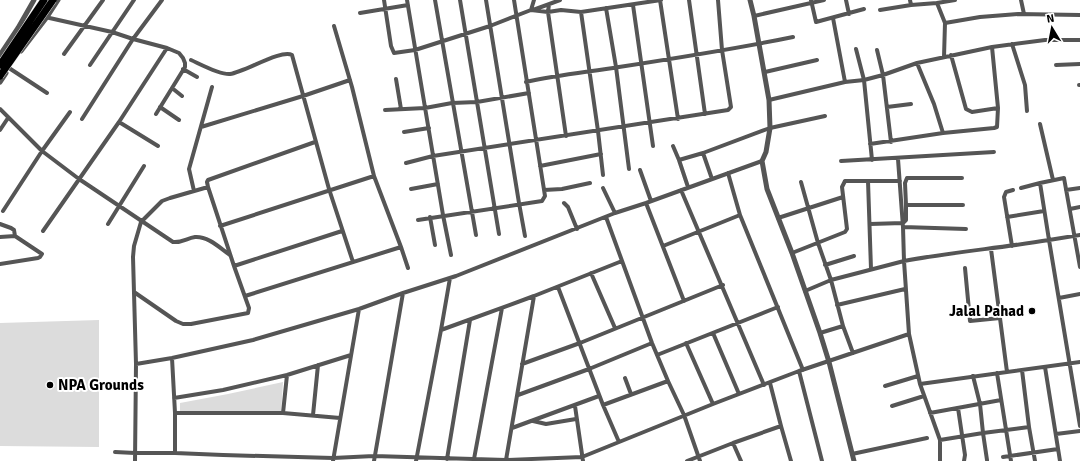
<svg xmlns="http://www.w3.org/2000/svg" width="1080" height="461" font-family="Signika,sans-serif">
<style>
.green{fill:#dcdcdc}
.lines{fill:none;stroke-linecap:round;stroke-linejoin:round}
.minor{stroke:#555;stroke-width:4}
.tertiary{stroke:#555;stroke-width:5}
.trunk-bridge-casing{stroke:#dbdbdb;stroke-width:8;stroke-linecap:butt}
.trunk-bridge{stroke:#000;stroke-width:7}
.poi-dot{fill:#000;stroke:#fff;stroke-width:1.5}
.labels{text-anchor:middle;stroke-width:4;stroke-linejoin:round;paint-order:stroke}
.poi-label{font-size:15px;font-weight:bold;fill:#000;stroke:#fff;text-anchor:end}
</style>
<rect width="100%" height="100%" fill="#fff"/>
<path class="green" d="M99,320V447L0,446V323Z
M283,382L281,415L180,413V403L228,394Z"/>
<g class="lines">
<path class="minor" d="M384,0L391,46L394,53L415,50L490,26L531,10L548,12L561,10L581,12L661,0
M407,0L443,215L451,255
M435,0L476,235
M460,0L499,234
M486,0L519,203L525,236
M660,0L678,119
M689,0L705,114
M811,0L816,22L864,9
M846,0L849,14
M910,0L911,5L937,3L945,23
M1021,0L1024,14
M937,3L955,0
M549,4L548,12L566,136
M633,5L653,146
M606,8L616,67L629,169
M531,10L534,0
M533,10L560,0
M880,10L911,5
M581,12L598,131L603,175
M360,13L408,5
M754,16L824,0
M45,17L112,32L133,39L167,48L179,53L183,58L185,63V67L156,114
M833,18L845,82
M1012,44L1025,85L1027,111
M856,49L864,80L872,160
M877,50L883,75L891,142
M64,54L103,0
M951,55L966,109L972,112L998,108
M944,57L945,23L980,17L1018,14L1080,15
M191,60C200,64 220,75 230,74C245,72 281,49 292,55L329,189L353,262
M917,63L934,104L943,133
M90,65L134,0
M1056,65L1080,64
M9,68L47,93
M183,69L197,77
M765,72L817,60
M396,79L401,109
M526,82C557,75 588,72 619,67C677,58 735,49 793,37
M1079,85H1080
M172,88L182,96
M769,100L845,82L864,80L883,75L917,63L992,47L1045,40H1080
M160,107L179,120
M887,107L911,104
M0,109L42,151L79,179L173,242C182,243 187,238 195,237C208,236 220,248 230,255
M385,110L425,108L452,103L477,102L529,93
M82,119L133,39L162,0
M119,122L167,48
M1040,124L1053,180
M201,127L303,96L350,80
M0,130L8,118
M404,132L429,128
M870,144L943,133L994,128L997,127L998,108L992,47
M673,146L679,160L688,187
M703,153L712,179
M898,159L903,227L904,261C952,252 1001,248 1049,240L1080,426
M679,160L703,153L770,128L825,116
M841,161L994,152
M406,163L433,156L728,110L731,107L722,50L718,0
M540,166L601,154
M640,170L651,201
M728,173L740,215L803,370
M868,181L871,269
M801,182L818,243L831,280L843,326L820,333
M603,188L615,213
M1021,188L1040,183
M411,189L438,184
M544,190L562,189L590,183
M681,190L764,385
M1066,190L1080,188
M194,191L189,169L212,87
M564,203L568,207L577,229
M646,203L684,301
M906,205L905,183L907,178H962
M1070,209L1080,207
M3,211L42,151L70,112
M430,217L435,245
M606,217L652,343L668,381L684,415L700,461
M1007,217L1044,211
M778,218L843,197
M418,220L542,201L545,196L514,0
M0,224L11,228L14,230L15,236L42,254L40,257L38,258L0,264
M108,224L144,166
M870,224L903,223L906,220V205H963
M220,226L374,176
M903,227L966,229
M43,231L119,122L158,146
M1080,235L1049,240L1040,183L1064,178L1080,267
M0,237L15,236
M663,246L740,215
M1012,246L1004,197L1006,192L1013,190
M401,247L408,268
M991,249L1007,372
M792,253L845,232L847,229L842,187L845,181H900
M825,265L854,256
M234,266L342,231
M965,268L970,321L1000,318
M591,273L615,328
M558,287L603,405L619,442
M805,291L831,280L904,261L909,334L920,384L940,440V461
M134,292L176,321L183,324H191L248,313L249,308L234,266L208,187L207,182L208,180L315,142
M245,296L401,247L374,176L352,87L334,26
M1059,298L1080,294
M837,305L905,289
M843,326L853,353
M441,330L534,296L622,261
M713,333L739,394
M686,343L713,404
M657,355L778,307
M172,358L175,413V453
M136,364L172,358L253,340L359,309L403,293L456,276L615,213L646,203L762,161
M522,364L580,343L723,285
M1045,367L1060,461
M1022,370L1029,427
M799,371L822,461
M997,373L1011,461
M625,378L631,394
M770,383L781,426L791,461
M920,384L1080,362
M885,386L918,376
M518,395L589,369L652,343
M174,398L223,390L287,375L351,355
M603,405L668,381
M575,406L583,461
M892,406L924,396
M958,408L965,455L964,461
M175,413H283L340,418
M283,413L287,375
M930,413L1001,400
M313,415L318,365
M533,421L546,424L576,419
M512,428L599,396
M1056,434L1080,431
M940,440L983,433L980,404L973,376
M733,443L741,461
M115,452L135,453H175L223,455L333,458L374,456L506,460L582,457L713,404L799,371L909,334
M852,454L927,438
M1003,457L1058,449
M447,459L470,320
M474,459L502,308
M506,460L534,296
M987,460L983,433L1029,427L1035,461
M135,461L136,364L133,257L134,246L141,222L162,201L170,198L208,187
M333,461L359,309
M374,461L403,293
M416,461L441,330L450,278
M687,461L733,443L781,426"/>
<path class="tertiary" d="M750,0L754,16L769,100L770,128L766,152L762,161L767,189L792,253L820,333L829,362L854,461
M21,51L47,17L58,0
M0,55L18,28L34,0
M0,82L6,73"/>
<g class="trunk-bridge-casing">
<path id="trunk-bridge" d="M0,65L44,0
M0,76L53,0"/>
</g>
<use href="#trunk-bridge" class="trunk-bridge"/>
</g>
<g class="poi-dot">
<circle cx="1032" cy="311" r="4"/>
<circle cx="50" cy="385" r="4"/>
</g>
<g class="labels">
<g class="poi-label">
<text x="1024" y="316">Jalal Pahad</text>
<text x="58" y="390" text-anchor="start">NPA Grounds</text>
</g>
</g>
<g transform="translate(1052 28) rotate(350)" stroke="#ffffff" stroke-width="3" paint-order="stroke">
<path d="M0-3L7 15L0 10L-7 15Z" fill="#000000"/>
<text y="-6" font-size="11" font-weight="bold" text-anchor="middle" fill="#000000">N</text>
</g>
</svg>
